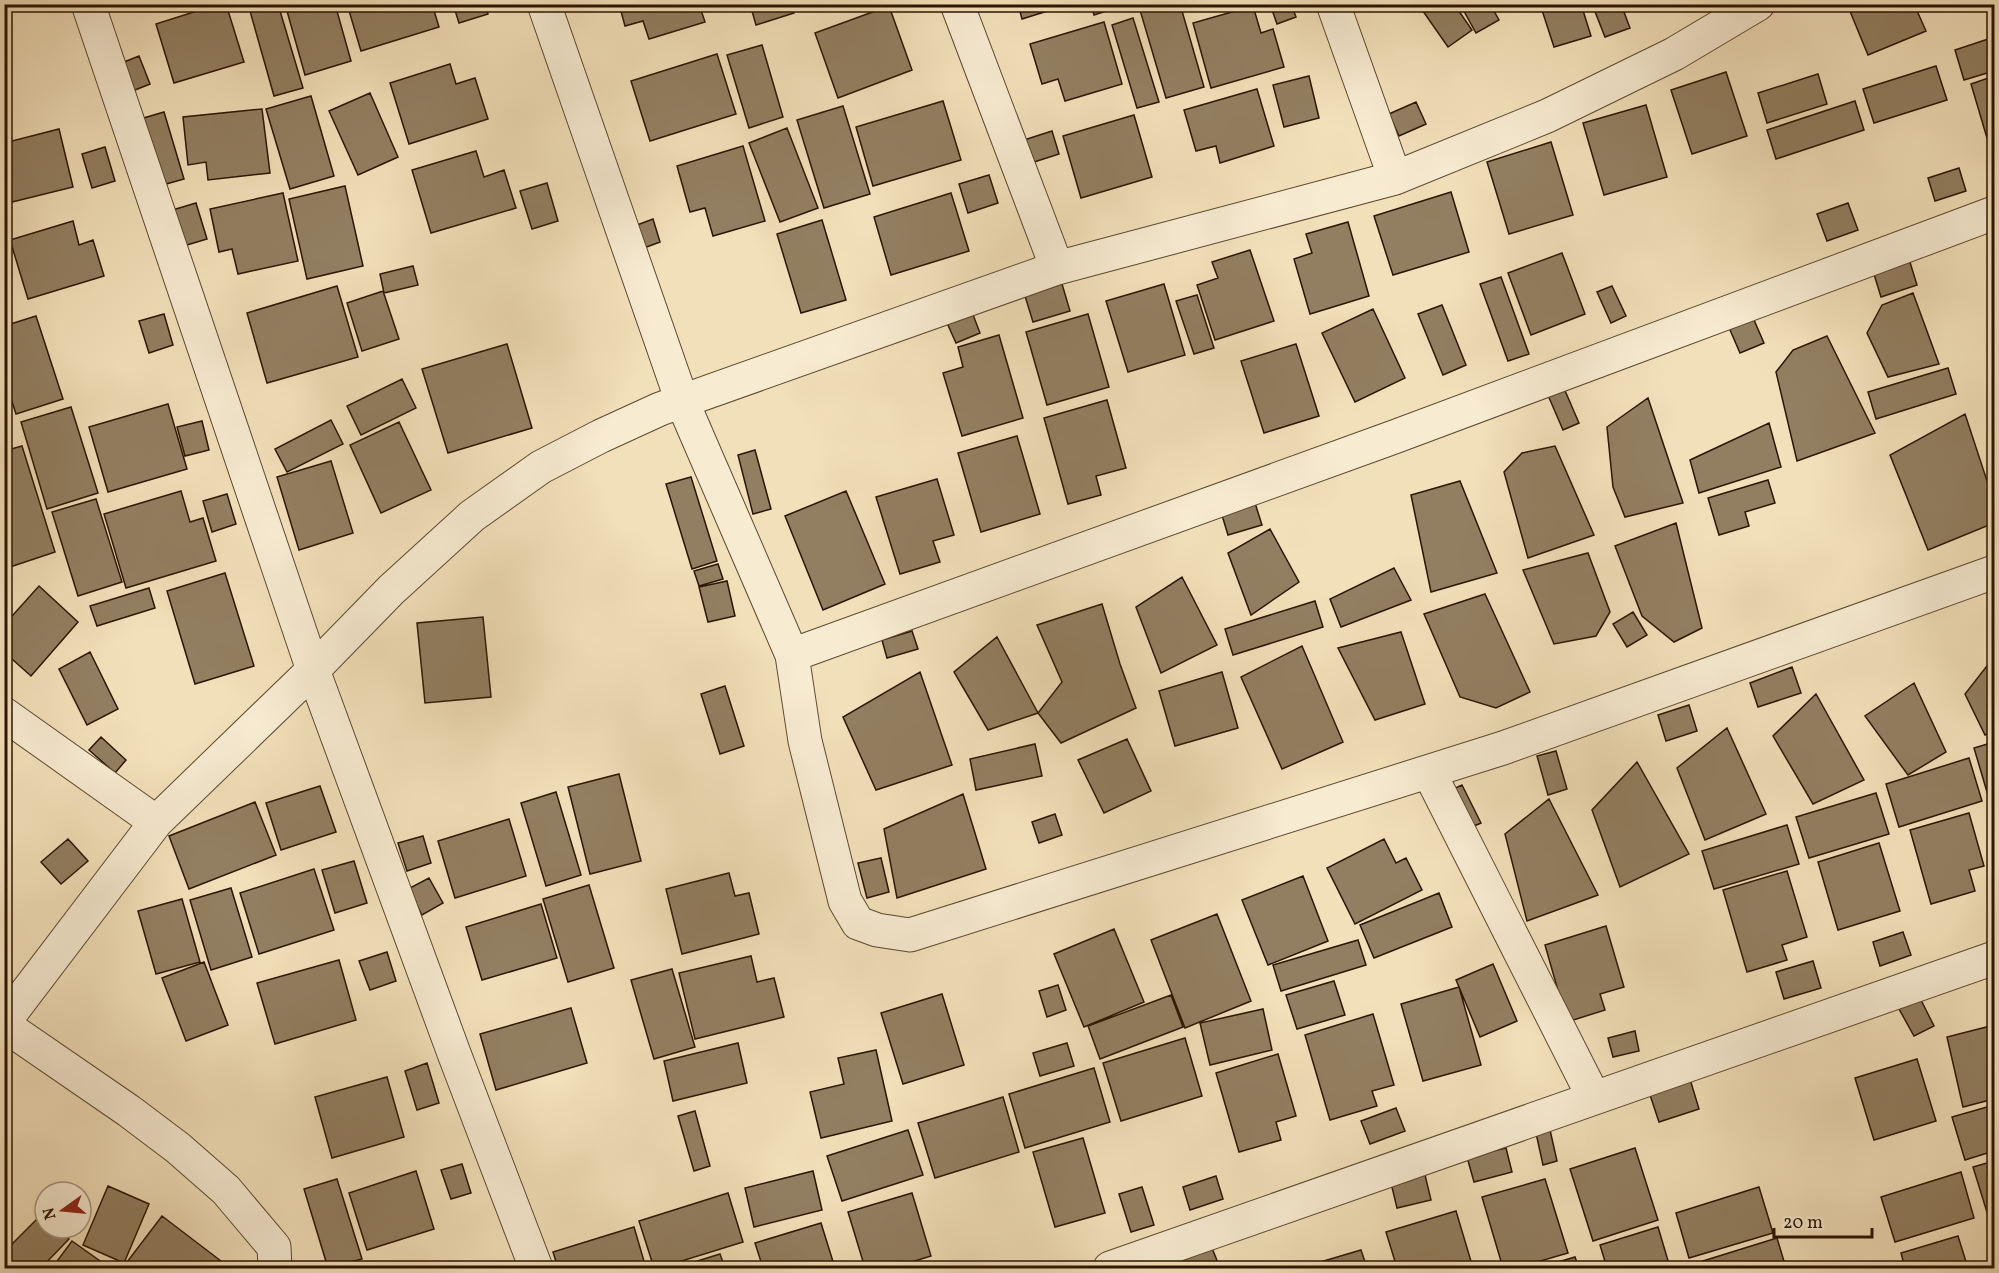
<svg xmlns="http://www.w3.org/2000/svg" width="1999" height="1273" font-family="Vollkorn,serif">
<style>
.building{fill:#927f61;stroke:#2b1501;stroke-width:1.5}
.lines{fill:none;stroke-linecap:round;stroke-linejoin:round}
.street-casing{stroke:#5d482f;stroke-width:35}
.street{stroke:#f7ebd2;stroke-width:33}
</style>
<rect width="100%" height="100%" fill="#f2e0ba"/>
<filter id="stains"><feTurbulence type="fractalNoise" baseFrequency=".00333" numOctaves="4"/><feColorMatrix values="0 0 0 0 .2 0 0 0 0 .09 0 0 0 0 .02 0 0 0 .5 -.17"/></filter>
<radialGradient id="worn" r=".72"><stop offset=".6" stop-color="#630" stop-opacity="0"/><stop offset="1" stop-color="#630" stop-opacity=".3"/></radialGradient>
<path class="building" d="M4,4H15L16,10L4,13Z
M219,4H226L244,62L174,83L156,24Z
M248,4H278L303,88L274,96Z
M285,4H335L351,61L305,75Z
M347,4H432L439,27L361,51Z
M453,4H485L488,14L459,23Z
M619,4H699L705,22L649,39L643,21L625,26Z
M750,4H791L794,13L756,25Z
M1018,4H1070L1022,19Z
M1091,4H1122V6L1094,15Z
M1160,4H1180L1204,87L1166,98L1140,10Z
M1270,4H1291L1296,17L1277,24Z
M1418,4H1454L1472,30L1448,47Z
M1460,4H1490L1499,20L1476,33Z
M1540,4H1581L1591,36L1554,47Z
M1592,4H1621L1630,28L1605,37Z
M1847,4H1914L1926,31L1868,55Z
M889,6L912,70L838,98L815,33Z
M1253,6L1261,33L1273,29L1284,67L1211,88L1193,23Z
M1133,18L1159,102L1137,108L1112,25Z
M1104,22L1122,84L1065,101L1058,79L1042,84L1030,44Z
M1994,37V71L1964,80L1955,50Z
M762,45L783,117L749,128L727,55Z
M717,54L736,114L650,141L631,81Z
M139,56L150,84L130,92L119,64Z
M450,64L456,84L475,78L488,119L409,144L390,83Z
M1936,66L1947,100L1874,123L1863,89Z
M1726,72L1747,136L1692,154L1671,90Z
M1818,74L1827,104L1767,123L1758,93Z
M1309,76L1319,118L1284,127L1273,85Z
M1994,76V154L1992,155L1971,84Z
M1257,89L1274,146L1220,163L1216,146L1196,151L1184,110Z
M370,93L398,157L358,175L329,111Z
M311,96L334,176L290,189L266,109Z
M943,101L961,160L873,186L856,127Z
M1855,101L1864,130L1776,159L1767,130Z
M1416,102L1426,124L1399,136L1389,114Z
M1646,105L1667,177L1604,195L1583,123Z
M843,106L870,194L824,208L797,120Z
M262,109L270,173L208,180L206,162L188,165L183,117Z
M164,112L184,179L159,186L140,119Z
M1134,115L1152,177L1081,198L1063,136Z
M787,128L818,208L780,222L749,143Z
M59,129L73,187L4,204V143Z
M1052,131L1059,154L1031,163L1024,140Z
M1551,142L1573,215L1509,234L1487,162Z
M743,146L765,221L713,236L705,208L690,212L677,166Z
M105,147L115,181L92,188L82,154Z
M476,151L484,177L504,170L516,208L431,233L412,170Z
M1959,168L1966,191L1935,201L1928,178Z
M989,175L998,203L968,213L959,184Z
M547,183L558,221L532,229L520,191Z
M345,186L363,266L307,279L289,199Z
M1451,192L1469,252L1393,275L1374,216Z
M283,193L298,261L238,274L232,249L219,252L210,209Z
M951,193L969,251L891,275L874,217Z
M196,203L207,239L180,247L169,211Z
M1848,203L1858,230L1827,241L1817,214Z
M653,219L660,242L644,248L637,225Z
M822,220L846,300L801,313L777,234Z
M73,221L79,245L93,240L104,276L28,299L10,240Z
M1348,222L1369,296L1310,314L1294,259L1312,253L1306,234Z
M1250,250L1274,321L1215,340L1197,285L1218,278L1212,262Z
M1562,253L1585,314L1531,335L1508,273Z
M1909,259L1917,285L1881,297L1873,271Z
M413,266L418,285L384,293L380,274Z
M1501,277L1529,354L1508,361L1480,284Z
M1062,284L1070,311L1033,322L1025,296Z
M1164,284L1185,355L1128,372L1106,301Z
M337,286L358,357L267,383L247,313Z
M1612,286L1626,316L1611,323L1597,292Z
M383,291L399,339L362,351L347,303Z
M1913,293L1939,364L1888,377L1867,333L1882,305Z
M1197,295L1214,348L1194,354L1176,301Z
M1442,305L1466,365L1443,375L1418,314Z
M1373,309L1405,378L1355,402L1322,333Z
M972,312L980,333L956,343L947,323Z
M1751,313L1764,343L1740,353L1727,323Z
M164,314L173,345L149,353L139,321Z
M1088,314L1109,387L1047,405L1026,332Z
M36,316L63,399L16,414L4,377V326Z
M999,335L1023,418L962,436L943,373L963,367L958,347Z
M1827,336L1875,433L1797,461L1776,372L1793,350Z
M507,344L532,428L448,453L422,369Z
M1296,344L1319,416L1264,433L1241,361Z
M1948,368L1956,394L1876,419L1868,392Z
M402,379L416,408L361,435L347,406Z
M1563,386L1579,423L1563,430L1547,393Z
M1648,398L1683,503L1625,517L1613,487L1607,427Z
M1107,400L1126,468L1096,476L1101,495L1068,504L1044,418Z
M168,404L187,469L108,492L89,427Z
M71,407L98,493L47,509L21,422Z
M1965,414L1994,502V523L1928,550L1890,455Z
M331,420L343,444L287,472L275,449Z
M202,421L209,450L185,456L177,427Z
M399,422L431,490L381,513L350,445Z
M1769,423L1781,467L1699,493L1690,460Z
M1017,436L1040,514L981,532L958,453Z
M22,446L55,552L7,568L4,560V451Z
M1555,446L1594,535L1528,558L1504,472L1522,453Z
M755,450L771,509L753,514L738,455Z
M331,461L353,533L299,550L277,477Z
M691,477L717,561L692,569L666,484Z
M937,479L954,535L933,541L940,562L900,574L876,497Z
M1768,480L1775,503L1745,512L1749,526L1719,535L1708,498Z
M1460,481L1497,573L1431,592L1411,495Z
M181,491L190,522L203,518L216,561L126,588L104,514Z
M846,491L885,584L823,610L785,516Z
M227,494L236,524L212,532L203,501Z
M96,499L122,582L78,596L52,512Z
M1255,503L1262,525L1228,535L1221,512Z
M1676,523L1702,628L1674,642L1642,616L1615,546Z
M1270,529L1299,582L1251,615L1228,553Z
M1588,553L1610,612L1596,636L1554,644L1523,570Z
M718,564L723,579L699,586L694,571Z
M1394,568L1411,600L1341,627L1330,599Z
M225,573L254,666L195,684L167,591Z
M1182,577L1217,645L1161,673L1136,607Z
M727,581L735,616L708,622L699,587Z
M39,586L78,622L31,676L4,652V625Z
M149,588L155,608L97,626L90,606Z
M1485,594L1530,692L1496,708L1460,697L1424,614Z
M1315,601L1323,627L1233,655L1225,629Z
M1102,604L1120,664L1136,708L1061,743L1038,713L1062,682L1037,625Z
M1633,612L1647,635L1627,647L1613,624Z
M483,617L491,697L425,703L417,623Z
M912,631L918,649L887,658L882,640Z
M1401,632L1425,704L1375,720L1338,648Z
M997,637L1038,713L988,730L954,672Z
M1302,646L1343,742L1282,769L1241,677Z
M90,652L118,709L87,725L59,669Z
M1994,657V731L1985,735L1965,694Z
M1792,667L1801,693L1758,707L1750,683Z
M920,672L952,765L876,790L843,717Z
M1222,672L1238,728L1175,746L1159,691Z
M1914,683L1946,752L1908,775L1865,716Z
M725,686L744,746L720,754L701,694Z
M1816,694L1864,780L1813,804L1773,736Z
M1689,705L1697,731L1666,741L1658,715Z
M1727,728L1766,814L1705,840L1677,768Z
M101,737L126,760L115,773L89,750Z
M1127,739L1151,791L1104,813L1078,760Z
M1994,742V790L1987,792L1974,748Z
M1035,744L1042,776L976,790L970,759Z
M1556,751L1567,789L1548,795L1537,756Z
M1969,758L1982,801L1899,827L1886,784Z
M1637,762L1689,854L1620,887L1592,810Z
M619,774L641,861L590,874L568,787Z
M1462,785L1481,823L1460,832L1442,794Z
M320,786L336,832L281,850L266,803Z
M556,792L581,875L546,886L521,803Z
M1876,793L1889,834L1809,858L1796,817Z
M963,794L986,869L897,898L884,829Z
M1549,799L1598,895L1527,921L1505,834Z
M255,802L276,855L189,889L169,836Z
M1969,813L1984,866L1969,870L1975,891L1931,904L1910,830Z
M1055,814L1062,835L1039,843L1032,822Z
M509,819L526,876L455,898L438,841Z
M1787,825L1799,864L1714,889L1702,851Z
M423,836L431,863L407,871L398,843Z
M68,839L88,861L61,884L41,862Z
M1384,839L1396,863L1406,858L1422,890L1355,924L1327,868Z
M1879,843L1900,911L1838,930L1818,862Z
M881,858L889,892L867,898L858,863Z
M354,861L367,903L335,913L322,870Z
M314,869L334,930L259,954L240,893Z
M1787,871L1807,937L1782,945L1787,960L1747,972L1723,890Z
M729,873L735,896L749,893L759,934L682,954L666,889Z
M1303,876L1328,941L1268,965L1242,900Z
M429,878L443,903L422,915L408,889Z
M589,885L614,968L568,982L543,899Z
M231,888L252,957L211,970L190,900Z
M1439,893L1452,927L1374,958L1360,925Z
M182,899L200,962L156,974L138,911Z
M541,904L557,958L482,980L466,927Z
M1217,914L1251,1001L1185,1028L1151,940Z
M1606,926L1624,987L1600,994L1605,1010L1567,1022L1545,945Z
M1114,929L1144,1002L1084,1027L1054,954Z
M1903,932L1911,955L1880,966L1873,942Z
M1358,940L1366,965L1281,991L1273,965Z
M387,952L396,981L370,990L359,961Z
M751,956L757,982L774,978L784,1017L695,1039L679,973Z
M339,960L356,1020L275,1044L257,983Z
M1813,961L1821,988L1784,999L1776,972Z
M204,962L228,1025L186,1041L162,978Z
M1493,964L1517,1021L1480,1037L1456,980Z
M672,969L695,1047L654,1059L631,980Z
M1334,981L1345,1015L1297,1029L1286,995Z
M1058,985L1066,1010L1047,1017L1039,991Z
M1459,987L1481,1065L1423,1081L1401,1004Z
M942,994L964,1065L903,1084L881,1013Z
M1171,995L1183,1027L1100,1059L1088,1026Z
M1920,998L1934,1026L1914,1036L1899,1009Z
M571,1008L587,1063L496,1090L480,1034Z
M1263,1009L1272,1050L1210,1065L1200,1023Z
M1373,1014L1394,1085L1372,1091L1377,1106L1330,1120L1305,1035Z
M1994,1025V1099L1963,1107L1947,1037Z
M1635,1031L1639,1051L1613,1057L1608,1038Z
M1185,1038L1202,1096L1121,1121L1103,1063Z
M738,1043L747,1083L673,1101L664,1061Z
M1067,1043L1074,1066L1040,1076L1033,1053Z
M876,1050L892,1121L821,1138L810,1092L844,1084L838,1058Z
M1278,1054L1296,1116L1276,1122L1281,1140L1239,1152L1216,1073Z
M1917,1059L1936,1121L1874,1140L1855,1078Z
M427,1063L439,1103L417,1110L405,1071Z
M1094,1068L1110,1122L1025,1148L1009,1094Z
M387,1077L404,1137L332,1158L315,1097Z
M1690,1079L1699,1109L1659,1122L1649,1092Z
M1003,1097L1019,1152L935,1178L918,1123Z
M1994,1105V1151L1965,1160L1952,1117Z
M1396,1108L1405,1131L1370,1144L1361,1121Z
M695,1111L710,1166L694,1171L678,1116Z
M908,1130L923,1175L842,1201L827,1156Z
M1550,1130L1557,1161L1543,1165L1536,1133Z
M1083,1138L1105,1213L1055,1227L1033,1152Z
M1506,1148L1512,1172L1474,1182L1467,1157Z
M1635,1148L1658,1220L1593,1241L1570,1169Z
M1994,1161V1220L1990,1222L1973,1167Z
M462,1164L471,1193L451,1199L441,1170Z
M416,1171L434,1229L367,1250L349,1193Z
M813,1171L822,1210L754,1227L745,1188Z
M1961,1172L1974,1218L1895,1242L1881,1197Z
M1425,1175L1431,1200L1397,1208L1391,1183Z
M1216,1176L1223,1199L1190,1210L1183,1187Z
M337,1179L362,1259L328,1268L304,1189Z
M1545,1179L1568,1253L1516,1268H1503L1482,1197Z
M108,1186L149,1204L124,1263L83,1245Z
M1142,1187L1154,1225L1131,1232L1119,1194Z
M1759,1187L1773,1233L1689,1258L1676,1213Z
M728,1193L743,1242L659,1268H654L639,1221Z
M912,1193L931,1256L905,1264L906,1268H865L848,1212Z
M1456,1211L1473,1268H1397L1386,1232Z
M43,1213L45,1215V1228H59L69,1239L41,1268H4V1252Z
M162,1216L221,1261L215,1268H128L124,1266Z
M821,1223L835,1268H763L755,1243Z
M634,1227L646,1268H558L553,1252Z
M1658,1227L1669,1264L1656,1268H1607L1600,1245Z
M1958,1236L1968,1268H1905L1901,1253Z
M1777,1238L1786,1268H1691L1690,1265Z
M72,1241L110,1268H52Z
M1212,1248L1220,1268H1179L1177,1262Z
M1361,1250L1367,1268H1300Z
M720,1254L725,1268H675Z
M1575,1257L1579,1268H1538Z"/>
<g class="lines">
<g class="street-casing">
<path id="street" d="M88,4L313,670L455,1056L536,1268
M544,4L682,401L792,655
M957,4L1057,268
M1333,4L1395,178
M1994,213L1394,437L792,655L805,741L845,901L858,923L877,930L910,935L1503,748L1994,572
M4,714L156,822
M1429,772L1594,1098
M4,1022L156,822L313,670L391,590L472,516L541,467L601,436L660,409L1057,268L1395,178L1547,116L1674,54L1758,4
M4,1025L129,1111L178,1148L226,1190L274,1247L275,1268
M1110,1268L1994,958"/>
</g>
<use href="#street" class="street"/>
</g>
<rect width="1999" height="1273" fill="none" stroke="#f2e0ba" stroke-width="24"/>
<rect x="6" y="6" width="1987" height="1261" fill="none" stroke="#2b1501" stroke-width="3"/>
<rect x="12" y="12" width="1975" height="1249" fill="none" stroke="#2b1501" stroke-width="1.5"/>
<g transform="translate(63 1210) rotate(255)"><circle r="28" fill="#f7ebd2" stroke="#a5957e" stroke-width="1.5"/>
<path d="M0-4.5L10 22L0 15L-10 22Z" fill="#8f2418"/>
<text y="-9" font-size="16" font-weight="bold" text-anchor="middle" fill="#2b1501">N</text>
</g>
<path d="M1774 1228v9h98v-9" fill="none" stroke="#2b1501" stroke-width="3"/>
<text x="1783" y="1228" font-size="18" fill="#2b1501" stroke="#f7ebd2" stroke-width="4.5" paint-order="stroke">20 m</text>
<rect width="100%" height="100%" filter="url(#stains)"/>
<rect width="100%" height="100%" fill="url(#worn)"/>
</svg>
